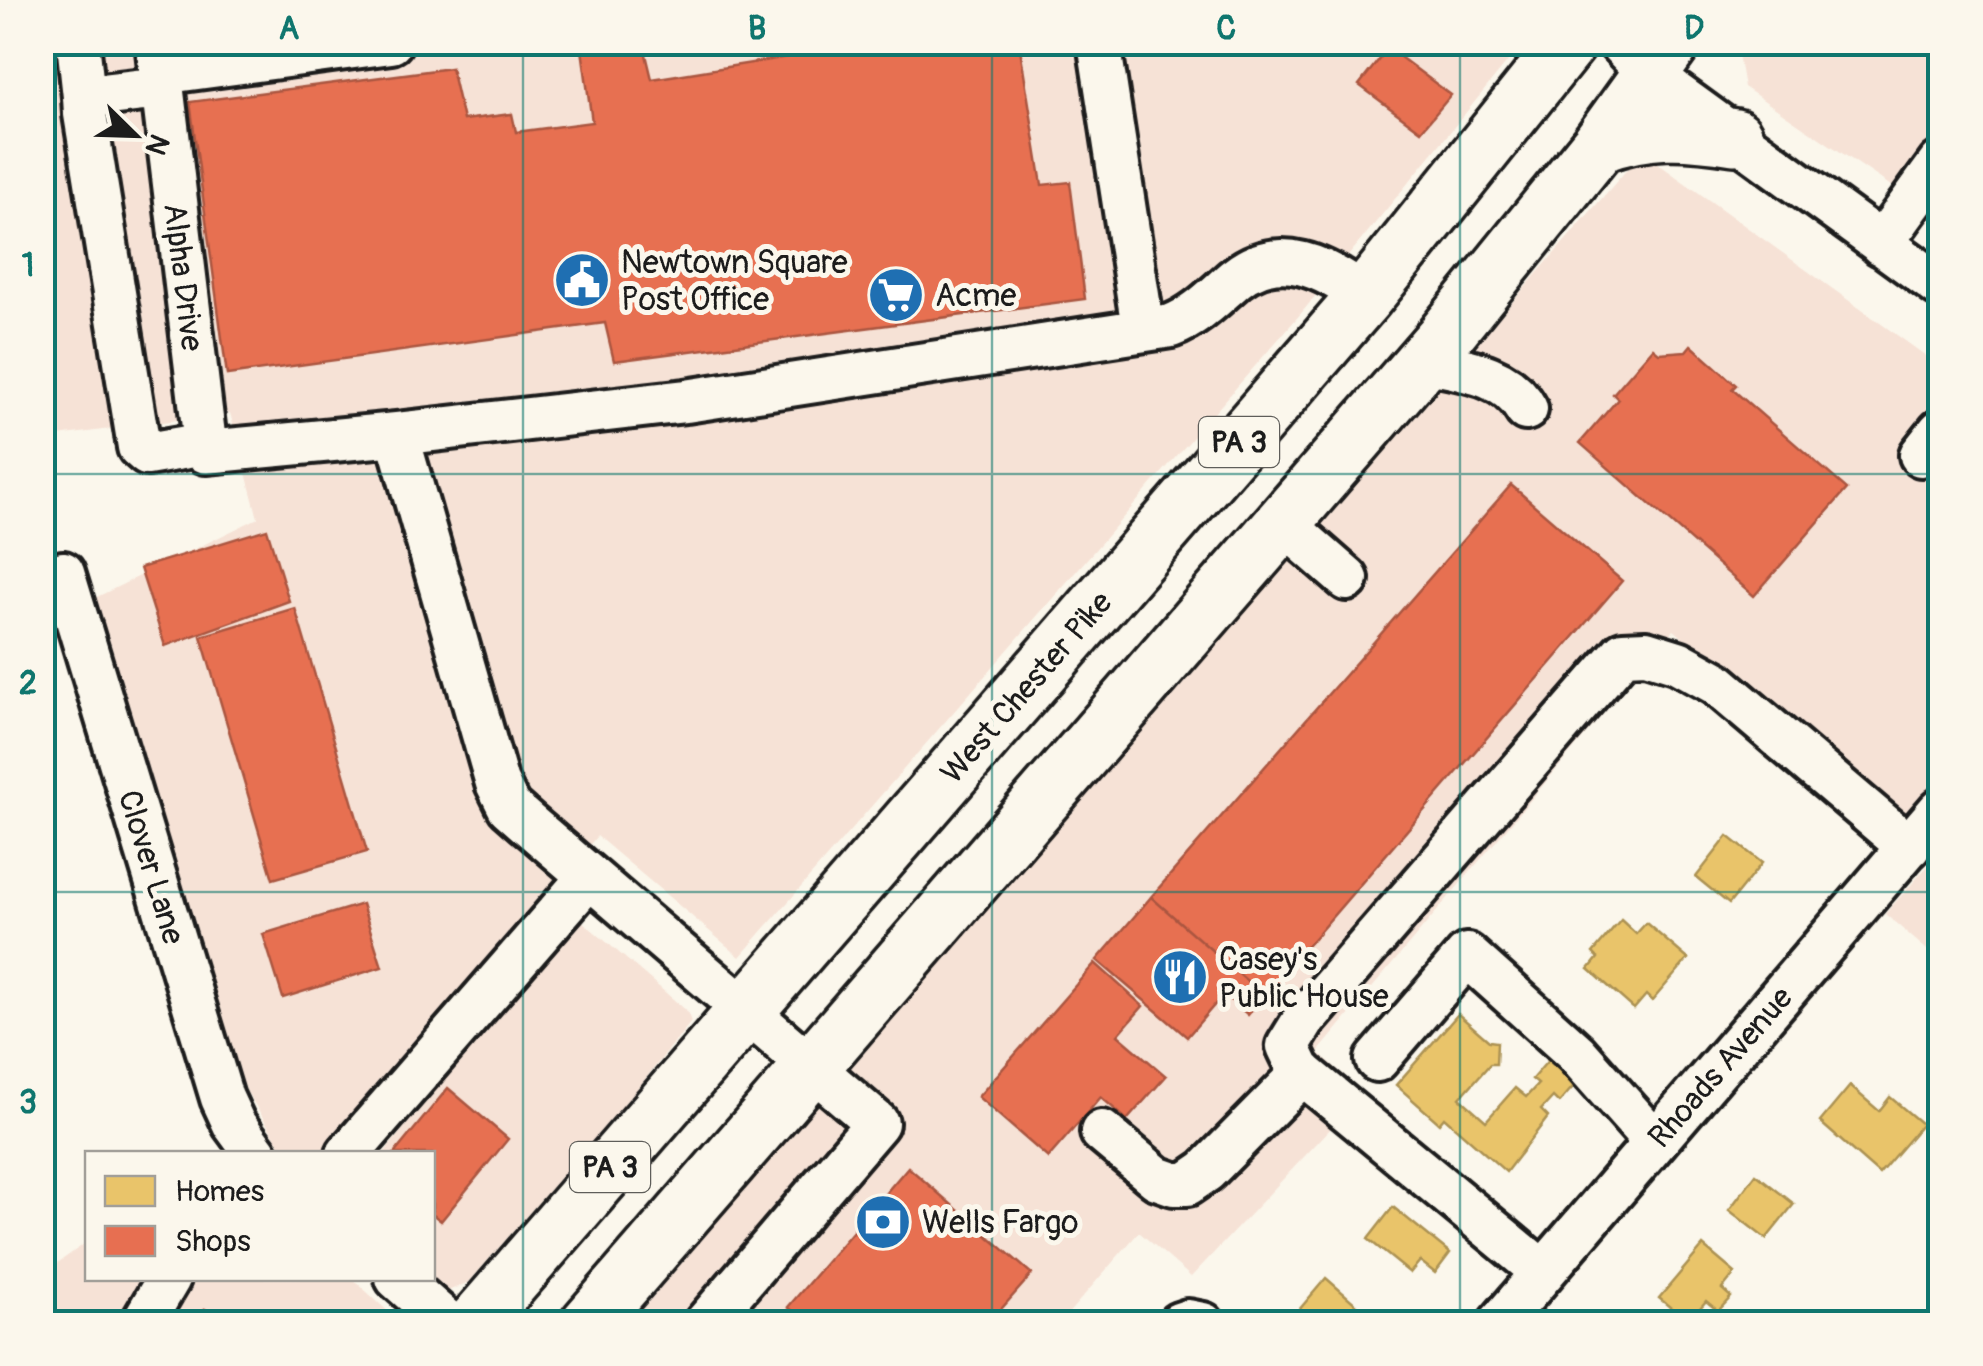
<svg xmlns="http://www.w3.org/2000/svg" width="1983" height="1366" font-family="Pangolin,sans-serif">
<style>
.built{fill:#f6e2d6}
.homes{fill:#e9c46a;stroke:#ac9253;stroke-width:2.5}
.shops{fill:#e76f51;stroke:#aa5641;stroke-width:2.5}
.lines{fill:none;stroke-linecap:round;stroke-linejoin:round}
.minor-casing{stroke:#1c1c1c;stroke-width:50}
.highway-casing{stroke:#1c1c1c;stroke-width:62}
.minor{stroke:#fbf7ec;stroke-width:42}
.highway{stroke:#fbf7ec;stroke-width:55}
.grid{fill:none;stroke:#0f766e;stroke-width:2.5;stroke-opacity:0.55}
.labels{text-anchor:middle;stroke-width:10;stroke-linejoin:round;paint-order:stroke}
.shield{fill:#fbf7ec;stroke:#5f5e5a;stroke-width:2.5}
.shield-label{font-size:30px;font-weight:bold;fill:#1c1c1c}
.poi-label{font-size:32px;fill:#1c1c1c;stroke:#fbf7ec;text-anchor:start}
.street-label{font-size:32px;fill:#1c1c1c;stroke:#fbf7ec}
.neatline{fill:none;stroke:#0f766e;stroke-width:4}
.grid-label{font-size:32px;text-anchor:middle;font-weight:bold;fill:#0f766e}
</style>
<rect width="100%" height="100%" fill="#fbf7ec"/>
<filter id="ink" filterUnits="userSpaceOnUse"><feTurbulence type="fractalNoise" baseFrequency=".01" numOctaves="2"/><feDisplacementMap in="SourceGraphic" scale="20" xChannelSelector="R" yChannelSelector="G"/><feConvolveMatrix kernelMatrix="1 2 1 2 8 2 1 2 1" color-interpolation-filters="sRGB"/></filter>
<g filter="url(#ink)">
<path class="built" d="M42,43H1523L1303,311L740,957L597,836L331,1150L302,1154L285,1153L247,1092L52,619L258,518L230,413L43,438Z
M1736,43H1940V219L1744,87Z
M1642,152L1940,366V774L1900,820L1674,630L1318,1052L1364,1093L1191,1277L1139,1232L1060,1323L629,1324Z
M1940,852V961L1885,914Z
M575,915L687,1011L691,1022L633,1094L469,1282L448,1291L432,1279V1154H383Z
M87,1242L88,1278L353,1279L394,1317L396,1323H44L42,1274Z"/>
<path class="homes" d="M1728,836L1762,863L1729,904L1696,877Z
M1621,920L1636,934L1646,923L1688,959L1652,1001L1646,995L1634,1009L1589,969L1598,958L1593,953Z
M1458,1014L1489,1041L1497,1042L1496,1064H1490L1460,1098L1486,1121L1515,1088L1526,1097L1538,1084L1532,1079L1551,1057L1578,1081L1559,1103L1553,1097L1541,1110L1548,1117L1506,1172L1444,1117L1439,1123L1396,1085Z
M1850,1086L1879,1111L1890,1097L1922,1124L1879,1174L1820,1122Z
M1756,1174L1794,1204L1766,1239L1729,1210Z
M1393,1207L1450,1253L1435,1273L1420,1261L1410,1273L1368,1239Z
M1703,1246L1735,1273L1722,1289L1731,1297L1718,1311L1706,1301L1688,1322L1659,1298Z
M1326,1278L1373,1319L1370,1324H1287Z"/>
<path class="shops" d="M581,42H643L652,79L882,42H1019L1042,185L1070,182L1085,299L614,361L605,323L227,375L190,102L451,68L463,120L512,114L516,132L592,122Z
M1388,48L1451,95L1421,131L1359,85Z
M1691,345L1736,385L1732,389L1847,489L1754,596L1580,443L1618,399L1613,394L1653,348L1659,353L1686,351Z
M1511,485L1622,581L1264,996L1151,897Z
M267,529L289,601L165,646L140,568Z
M295,608L367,852L273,879L201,636Z
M1151,897L1264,996L1248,1015L1224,994L1187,1037L1097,960Z
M362,904L382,967L283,998L263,934Z
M1940,913V932L1931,924Z
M1095,963L1143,1006L1118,1035L1166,1076L1127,1120L1101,1097L1048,1158L978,1097Z
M448,1088L508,1139L441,1221L432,1214V1154H394Z
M908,1167L1032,1274L988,1324H808L788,1307Z
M205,1309L229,1324H196Z"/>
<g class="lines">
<g class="minor-casing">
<path id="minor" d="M78,42L84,97
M157,42L206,452L397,434L686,401L1171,326C1197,316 1214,297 1235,279C1279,243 1326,268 1365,297
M1099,42L1143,328
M1619,42L1650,75L1940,286
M160,73L391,42
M161,88L84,97L85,114L139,447L147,454L205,444
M1881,244L1940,163
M1423,361C1460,369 1507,373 1526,409
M397,434L497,783L509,807L526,822L877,1123L705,1324
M1921,455L1940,431
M1283,523L1347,579
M63,573L222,1098L234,1124L256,1154
M1377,1060L1467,955L1576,1053L1655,1142
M1102,1132L1157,1178L1174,1184H1187L1206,1171L1303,1073
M348,1154L589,877
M1543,1272L1300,1071L1288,1046L1304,1020L1623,653L1646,652L1678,662L1716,683L1909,847
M397,1278L449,1324
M142,1324L169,1278
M1179,1324L1188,1321L1203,1324
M1499,1324L1940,810"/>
</g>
<g class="highway-casing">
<path id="highway" d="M1599,145C1646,127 1686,129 1735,137
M474,1324L1365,297L1569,42
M588,1324L1443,338L1599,145L1673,42"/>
</g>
<use href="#minor" class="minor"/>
<use href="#highway" class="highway"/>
</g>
</g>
<path class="grid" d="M523,42V1324M992,42V1324M1460,42V1324M42,474H1940M42,892H1940"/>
<defs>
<g id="civic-disc" transform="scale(2.875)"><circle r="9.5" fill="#1f6fb2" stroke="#fbf7ec"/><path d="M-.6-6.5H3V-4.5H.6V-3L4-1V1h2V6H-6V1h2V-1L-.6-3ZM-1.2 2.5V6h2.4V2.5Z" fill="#fff"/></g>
<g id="supermarket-disc" transform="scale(2.875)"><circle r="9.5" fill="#1f6fb2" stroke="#fbf7ec"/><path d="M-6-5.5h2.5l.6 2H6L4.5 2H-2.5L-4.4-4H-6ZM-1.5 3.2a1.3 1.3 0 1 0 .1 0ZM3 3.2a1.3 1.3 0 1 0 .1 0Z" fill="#fff"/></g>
<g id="restaurant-disc" transform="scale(2.875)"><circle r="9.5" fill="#1f6fb2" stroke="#fbf7ec"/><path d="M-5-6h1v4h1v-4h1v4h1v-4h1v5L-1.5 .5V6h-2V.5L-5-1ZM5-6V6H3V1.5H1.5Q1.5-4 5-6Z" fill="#fff"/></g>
<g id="bank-disc" transform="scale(2.875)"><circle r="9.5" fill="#1f6fb2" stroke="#fbf7ec"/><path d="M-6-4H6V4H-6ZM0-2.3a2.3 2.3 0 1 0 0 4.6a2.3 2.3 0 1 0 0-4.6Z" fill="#fff"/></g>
</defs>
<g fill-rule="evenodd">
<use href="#civic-disc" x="582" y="280"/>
<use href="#supermarket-disc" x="896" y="295"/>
<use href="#restaurant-disc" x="1180" y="977"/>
<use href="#bank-disc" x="883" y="1222"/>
</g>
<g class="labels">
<g class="shield">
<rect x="1199" y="417" width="80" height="50" rx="8"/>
<rect x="570" y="1142" width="80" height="50" rx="8"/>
</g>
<g class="shield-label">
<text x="1239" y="452">PA 3</text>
<text x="610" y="1177">PA 3</text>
</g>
<g class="poi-label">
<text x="621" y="273">Newtown Square<tspan x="621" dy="37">Post Office</tspan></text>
<text x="935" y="306">Acme</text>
<text x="1219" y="970">Casey's<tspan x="1219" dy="37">Public House</tspan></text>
<text x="922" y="1233">Wells Fargo</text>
</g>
<g class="street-label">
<text transform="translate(184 277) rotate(83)" y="11">Alpha Drive</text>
<text transform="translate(1026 687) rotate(-49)" y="11">West Chester Pike</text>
<text transform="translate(152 867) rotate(73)" y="11">Clover Lane</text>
<text transform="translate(1720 1067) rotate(-49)" y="11">Rhoads Avenue</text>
</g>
</g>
<rect width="1983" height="1366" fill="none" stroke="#fbf7ec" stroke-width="110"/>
<rect x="85" y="1151" width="350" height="130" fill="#fbf7ec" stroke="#a29f99" stroke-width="2.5"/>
<rect x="105" y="1176" width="50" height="30" fill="#e9c46a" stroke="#a29f99" stroke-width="2.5"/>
<text x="175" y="1201" font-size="30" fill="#1c1c1c">Homes</text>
<rect x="105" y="1226" width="50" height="30" fill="#e76f51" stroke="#a29f99" stroke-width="2.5"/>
<text x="175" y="1251" font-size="30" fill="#1c1c1c">Shops</text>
<g transform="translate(135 135) rotate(113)" stroke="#fbf7ec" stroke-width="8" paint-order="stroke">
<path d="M0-8L18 38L0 25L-18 38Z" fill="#1c1c1c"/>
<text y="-15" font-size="28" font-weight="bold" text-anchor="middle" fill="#1c1c1c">N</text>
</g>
<rect x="55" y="55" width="1873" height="1256" class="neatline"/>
<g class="grid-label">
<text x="289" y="39">A</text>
<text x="757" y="39">B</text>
<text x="1226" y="39">C</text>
<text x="1694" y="39">D</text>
<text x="28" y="276">1</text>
<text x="28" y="694">2</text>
<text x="28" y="1113">3</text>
</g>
</svg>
